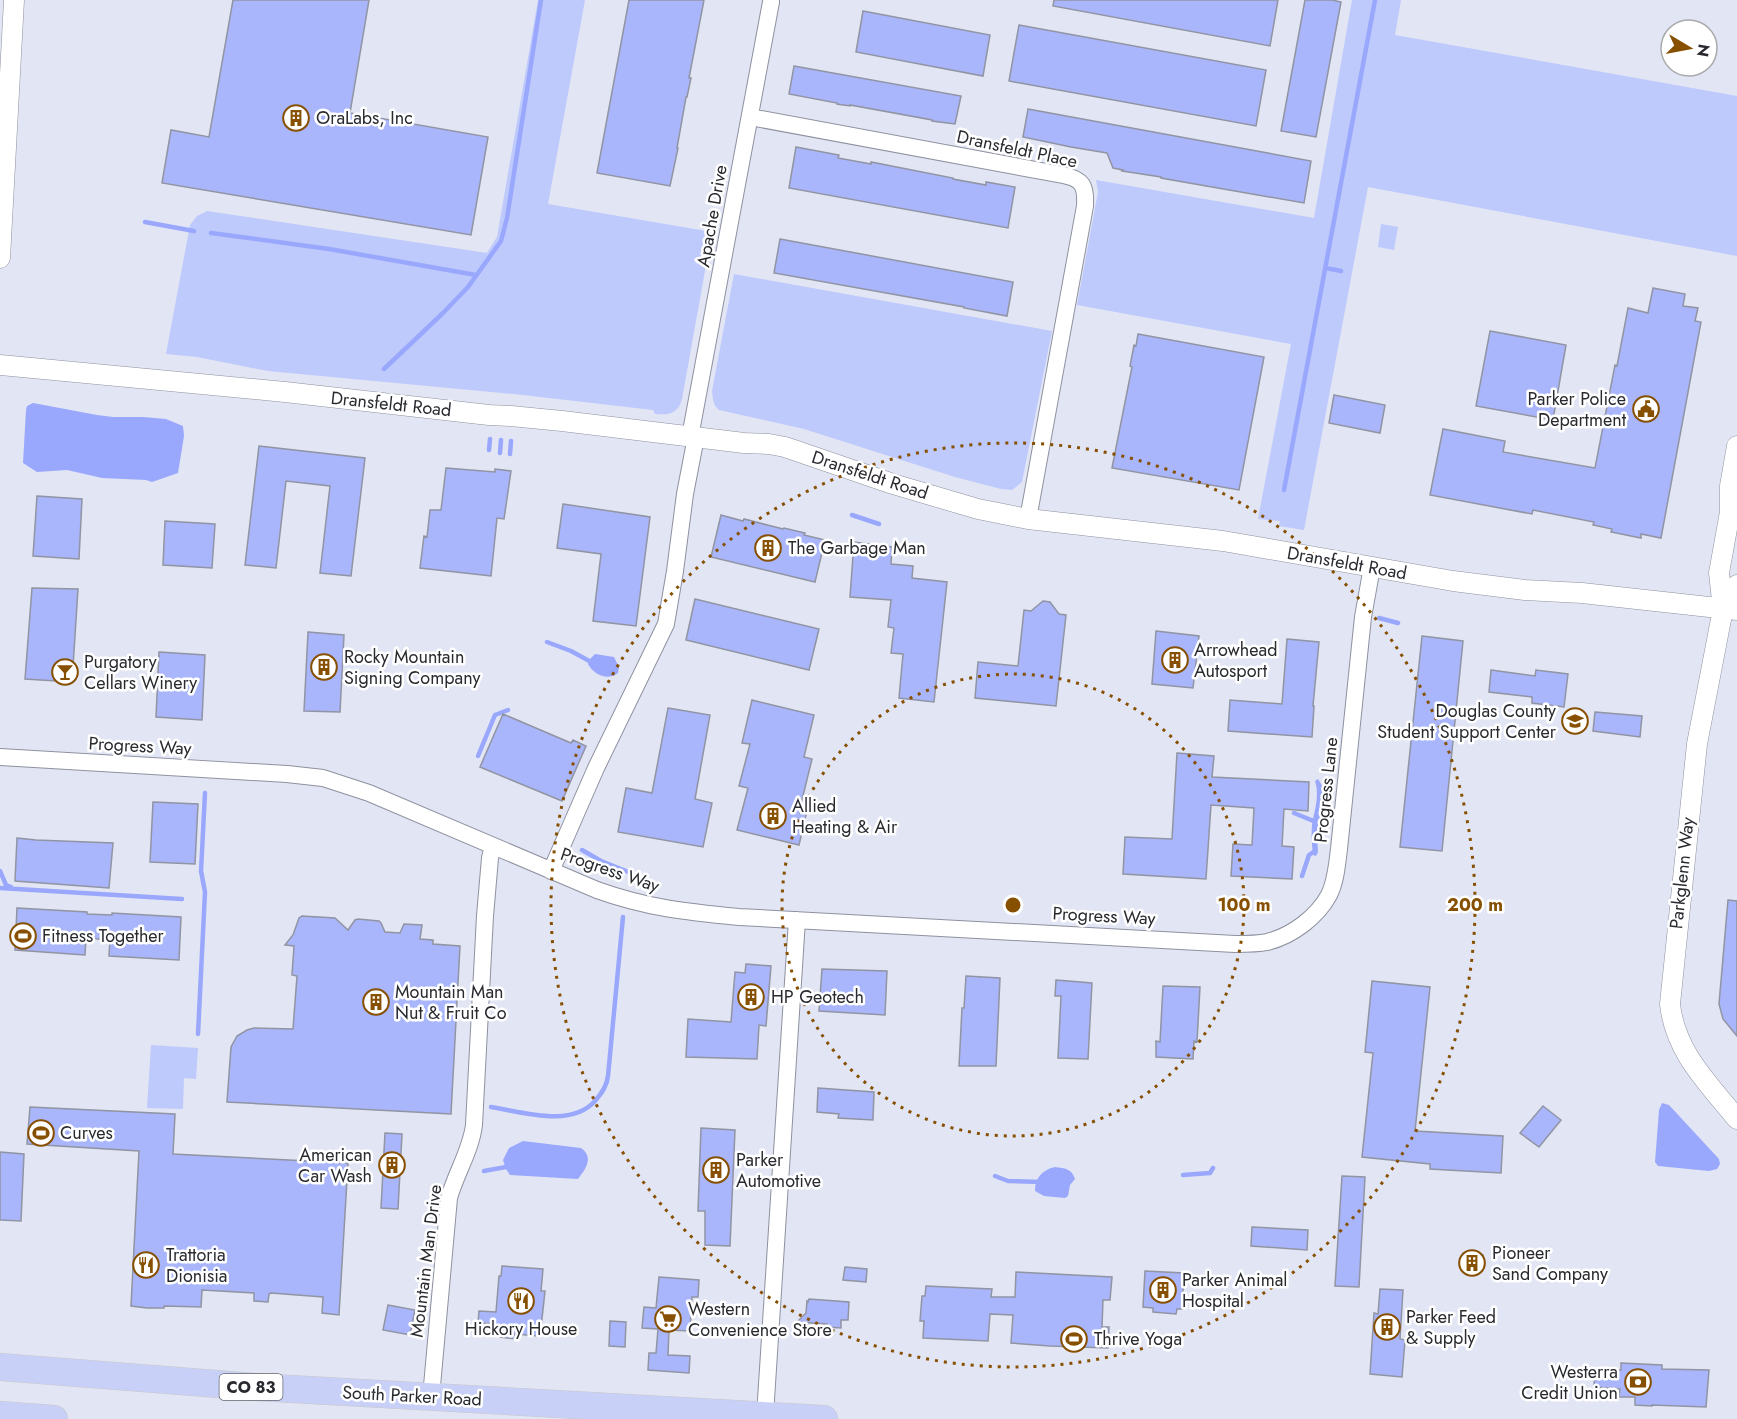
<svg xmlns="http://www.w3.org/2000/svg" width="1737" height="1419" font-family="Jost,sans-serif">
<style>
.green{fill:#bec9fc}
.water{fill:#99a8fd}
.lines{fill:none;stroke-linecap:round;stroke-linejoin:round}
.stream{stroke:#99a8fd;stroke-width:4.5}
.building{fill:#a9b6fb;stroke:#9194a2;stroke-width:1.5}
.minor-casing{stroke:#8e919f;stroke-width:18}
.tertiary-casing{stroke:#8e919f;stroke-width:21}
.trunk-casing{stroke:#c7c8c9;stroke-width:28}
.minor{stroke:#fff;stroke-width:16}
.tertiary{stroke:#fff;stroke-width:20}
.trunk{stroke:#c8d0f8;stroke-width:27}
.ring{fill:none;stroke:#874f00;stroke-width:3;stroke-dasharray:3 6}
.labels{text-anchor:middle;stroke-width:5;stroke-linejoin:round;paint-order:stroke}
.shield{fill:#fff;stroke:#686a6d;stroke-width:1.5}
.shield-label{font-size:16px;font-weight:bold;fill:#282a2f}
.poi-label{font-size:18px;fill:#282a2f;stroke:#fff;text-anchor:start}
.street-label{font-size:18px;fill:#282a2f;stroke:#fff}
.centre{fill:#874f00;stroke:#fff;stroke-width:3}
.ring-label{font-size:18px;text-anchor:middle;font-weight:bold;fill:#874f00;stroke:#fff;stroke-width:5;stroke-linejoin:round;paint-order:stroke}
</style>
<rect width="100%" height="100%" fill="#e2e5f4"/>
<path class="green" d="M538,0H585L548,204L712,232L682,399C678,414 669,415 655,414L653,410L514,394L268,371L197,357L166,354L190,225L197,216L207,211L487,253L497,237Z
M1352,0H1401L1395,35L1737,96V256L1368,187L1304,530L1279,526L1280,521L1258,519L1291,344L1077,305L1098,192L1096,180L1314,218Z
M1381,224L1398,227L1394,250L1378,247Z
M734,274L1052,331L1022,482L1012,490L1001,489L955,477L804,429L719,410C713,405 713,399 712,391Z
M151,1045L198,1048L196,1079L184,1078L183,1109L147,1108Z"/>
<path class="water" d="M33,403L97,415L113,417H143L166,419L183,426L184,436L178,473L152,482L146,480L102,478L67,470L37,472L23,463L26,410L27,406Z
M595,654L614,657L619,667L618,673C608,681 594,675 588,664L589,660Z
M1318,779L1323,787L1321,819L1317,837L1318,852L1316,856L1313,855C1312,845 1311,836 1312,825C1314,811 1320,796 1315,781Z
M1662,1103L1669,1105L1719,1159L1720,1164L1717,1169L1709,1171L1658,1166L1655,1162L1659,1110Z
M523,1141L581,1148C594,1157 586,1169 578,1179L510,1175L506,1169L503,1160L509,1148Z
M1055,1167C1065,1168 1072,1169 1075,1179L1070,1185L1068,1196L1065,1198L1044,1196L1035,1191C1035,1178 1042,1170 1055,1167Z"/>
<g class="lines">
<path class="stream" d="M145,222L194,231
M211,233L329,249L476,275
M1326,268L1341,271
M384,369L443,313L468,287L501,241L507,218L541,0
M489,450L490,439
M500,453L501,440
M510,454L511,441
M1284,490L1375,0
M852,515L879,524
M1379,618L1398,623
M547,642L571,651L593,663
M478,756L495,715L508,710
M1294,813L1316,822
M582,850L601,861L631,873V877
M0,871L6,885L11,887
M1302,876L1309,855L1315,851
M0,888L182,899
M198,1034L205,892L201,871L205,793
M491,1107C523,1112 571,1128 595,1101C602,1093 607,1086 608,1076L623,917
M484,1171L511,1166
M1183,1175L1210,1173L1213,1168
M995,1176L1008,1181L1043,1182"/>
</g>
<path class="building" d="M233,0H369L350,113L488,137L471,235L162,183L171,130L209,137Z
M629,0H704L689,78H691L687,97H686L677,148H678L670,186L597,173Z
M1054,0H1278L1270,46L1053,6Z
M1305,0H1332L1341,2L1316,137L1281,131Z
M863,11L990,35L983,76L856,52Z
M1019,25L1266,70L1256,126L1009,81Z
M794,66L961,96L955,124L932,121V120L850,105V106L837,104V103L789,94Z
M1028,109L1311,161L1304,203L1161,178V177L1122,171L1123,170L1113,168L1107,153L1071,147L1023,137Z
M796,147L839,155L838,158L871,164V162L953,178V179L986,185V182L1015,187L1008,228L789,188Z
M780,239L1013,282L1007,316L964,308V307L774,273Z
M1653,288L1685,294L1683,306L1698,308L1695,321L1701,322L1661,538L1641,534V538L1611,532L1612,529L1593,525L1594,522L1533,510L1532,514L1430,495L1443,429L1505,441L1503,452L1595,468L1615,365L1617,366L1628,308L1648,313Z
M1490,331L1566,345L1553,420L1476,406Z
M1138,334L1264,357L1239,490L1112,468L1132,367L1130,366L1134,345L1136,346Z
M1334,395L1385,405L1380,433L1329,423Z
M259,446L365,458L351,576L320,573L330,486L286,481L276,568L245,565Z
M446,468L495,472V469L511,471L504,519L497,518L491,576L420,568L424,536L427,537L430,510H441Z
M37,496L82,499L79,559L33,556Z
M563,504L650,517L636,626L593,621L601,554L557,548Z
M721,515L743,521L744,519L783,529L784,528L805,533L804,535L825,540L815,582L711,557Z
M165,521L215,524L212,568L163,565Z
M854,542L892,547L891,564L913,566L912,578L947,582L934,702L899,698L903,654L891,653L894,628L888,627L891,600L850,597Z
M32,588L78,589L72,682L25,679Z
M695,599L819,629L809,670L686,640Z
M1043,601L1050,602L1059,614L1066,615L1056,706L975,698L978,662L1018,666L1024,610L1031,611Z
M1156,631L1199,636L1193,688L1152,684Z
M308,632L344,635L340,712L304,711Z
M1422,636L1463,641L1442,851L1400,847Z
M1287,639L1319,642L1313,706H1314L1312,737L1228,731L1230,700L1282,704Z
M159,652L205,655L202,720L156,717Z
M1491,670L1535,676L1536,670L1568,674L1564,707L1532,703V697L1489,692Z
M752,700L814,715L804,757L812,759L802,800L809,802L799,845L737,830L748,788L739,786L750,744L742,743Z
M668,708L710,715L695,799L712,803L703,847L618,832L626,788L652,793Z
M1595,712L1642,716L1640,737L1593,731Z
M503,714L571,743L573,740L586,746L562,801L480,767Z
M1177,753L1214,756L1212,777L1309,782L1308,811L1284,809L1282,846L1294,847L1292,879L1231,876L1233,844L1252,845L1254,808L1211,805L1206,879L1123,874L1125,837L1172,839Z
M153,802L198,804L195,864L150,862Z
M17,838L36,840L113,843L109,888L15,881Z
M1728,900L1737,901V1036L1723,1019L1719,1004Z
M17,908L87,912V914L112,915V913L181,917L179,960L109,956L110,940L86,938L85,955L15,950Z
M302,916L335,918L348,930L355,920L358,919L379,921L381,923L385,932L400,933L404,924L422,925L420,939L433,940V944L460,946L451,1114L227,1102L231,1047L237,1036L247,1030L254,1028L293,1029L297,976L292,975L294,946L285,945L293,935L299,918Z
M746,964L771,966L766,1026L759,1025L757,1059L686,1057L688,1019L731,1022L735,972L745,973Z
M822,969L887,971L885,1015L819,1011Z
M966,976L1000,978L996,1066H959L962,1008H964Z
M1056,980L1092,983L1088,1059L1058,1058L1061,996H1055Z
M1372,981L1430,987L1415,1131L1503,1136L1501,1173L1430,1169V1164L1362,1157L1373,1053L1365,1052Z
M1163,986L1200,987L1197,1042L1194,1041L1193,1059L1156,1057V1041L1160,1042Z
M818,1088L874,1092L873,1120L838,1118L839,1114L817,1112Z
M1543,1106L1561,1120L1539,1147L1520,1133Z
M30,1107L175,1114L173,1154L348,1163L339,1315L322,1313L323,1297L271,1293L269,1294L268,1302L254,1301V1293L202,1290L201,1307L164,1306V1308H147L131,1306L139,1151L27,1144Z
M701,1128L735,1130L730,1246L705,1245V1211H698Z
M385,1133L402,1134L398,1209L381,1208Z
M0,1152L24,1154L21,1221L0,1220Z
M1342,1176L1365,1177L1359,1287L1335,1286Z
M1252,1227L1308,1230L1307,1250L1251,1246Z
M1463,1253L1483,1255L1482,1271L1461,1269Z
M502,1266L543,1269L541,1291H545L541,1328L538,1327L537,1336L515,1334V1339L500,1337L501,1329L494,1328L495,1324L478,1323L479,1311L496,1312L499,1276H501Z
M845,1267L867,1269L866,1282L843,1280Z
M1145,1271L1184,1273L1182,1309H1177L1176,1314L1153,1312V1308L1143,1307Z
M1016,1272L1112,1277L1110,1300H1103L1102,1327H1109L1108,1348L1050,1346L1011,1343L1013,1315L990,1314L988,1341L923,1338L924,1321H920L922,1296H925L926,1286L992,1289L991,1297H1015Z
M659,1277L699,1280L698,1297H692L690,1331L669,1330L668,1355L690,1356L689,1373L648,1370L649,1353H656L658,1329L642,1328L644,1307L656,1308Z
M1380,1289L1403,1290L1400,1339L1405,1340L1402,1377L1370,1374L1374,1313L1378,1314Z
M809,1299L849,1302L848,1320H841V1328L827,1327V1324L797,1322L806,1313L807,1301L808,1302Z
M388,1305L415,1310L410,1335L383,1330Z
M610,1321L626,1322L625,1347L609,1346Z
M1621,1363L1662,1365V1369L1709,1370L1706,1407L1652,1405V1406L1635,1405V1397H1619L1620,1389L1594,1387L1595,1369L1621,1370Z"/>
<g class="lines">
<g class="minor-casing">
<path id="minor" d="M750,117L1063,175C1083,179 1086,186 1085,206L1028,519
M690,437L771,2
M0,757L287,774L323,778L369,793L597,890C647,908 687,912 739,917L1235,944C1246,944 1257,944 1267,942C1292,936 1317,917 1329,895C1336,881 1337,864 1339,849L1363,617L1372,567
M551,871L596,768L666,624L675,571L685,494L696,437
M431,1397L449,1198C456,1173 471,1150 474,1125L485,916L490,858L493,846
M765,1415L797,920"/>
</g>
<g class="tertiary-casing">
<path id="tertiary" d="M0,258L14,0
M0,365L285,392L489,415L511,416L562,421L744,443L769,444L785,447L893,484L978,509L1028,519L1223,541L1453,581L1525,590L1582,593L1737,610
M1737,446L1730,486V512L1719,573L1723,609L1697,744L1670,1004C1675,1052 1708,1083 1737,1119
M1723,609L1737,585"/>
</g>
<g class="trunk-casing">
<path id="trunk" d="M0,1367L256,1387L824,1419
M0,1415L54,1419"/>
</g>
<use href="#minor" class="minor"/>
<use href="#tertiary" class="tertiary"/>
<use href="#trunk" class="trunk"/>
</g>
<g class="ring">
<circle cx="1013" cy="905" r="231"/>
<circle cx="1013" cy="905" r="462"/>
</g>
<defs>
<g id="building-ring" transform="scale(1.35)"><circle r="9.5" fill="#fff" stroke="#874f00" stroke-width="1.5"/><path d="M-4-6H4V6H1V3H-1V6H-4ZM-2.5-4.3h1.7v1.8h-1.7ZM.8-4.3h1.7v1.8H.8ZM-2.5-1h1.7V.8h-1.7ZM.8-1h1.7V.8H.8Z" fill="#874f00"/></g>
<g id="civic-ring" transform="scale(1.35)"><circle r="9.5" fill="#fff" stroke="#874f00" stroke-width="1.5"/><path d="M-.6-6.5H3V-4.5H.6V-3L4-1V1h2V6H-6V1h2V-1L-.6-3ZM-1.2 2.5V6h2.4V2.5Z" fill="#874f00"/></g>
<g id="bar-ring" transform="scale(1.35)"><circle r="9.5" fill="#fff" stroke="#874f00" stroke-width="1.5"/><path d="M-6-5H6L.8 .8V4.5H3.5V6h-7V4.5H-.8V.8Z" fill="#874f00"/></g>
<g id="school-ring" transform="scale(1.35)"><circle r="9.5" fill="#fff" stroke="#874f00" stroke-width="1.5"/><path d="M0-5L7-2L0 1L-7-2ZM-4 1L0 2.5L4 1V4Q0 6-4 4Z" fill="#874f00"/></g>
<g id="stadium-ring" transform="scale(1.35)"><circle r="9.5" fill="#fff" stroke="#874f00" stroke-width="1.5"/><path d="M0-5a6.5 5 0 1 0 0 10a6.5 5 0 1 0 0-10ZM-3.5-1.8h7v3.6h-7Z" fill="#874f00"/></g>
<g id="restaurant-ring" transform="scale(1.35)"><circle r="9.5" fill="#fff" stroke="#874f00" stroke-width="1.5"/><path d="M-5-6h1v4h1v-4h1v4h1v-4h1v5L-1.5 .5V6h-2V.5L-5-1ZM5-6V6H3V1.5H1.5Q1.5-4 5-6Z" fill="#874f00"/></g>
<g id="supermarket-ring" transform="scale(1.35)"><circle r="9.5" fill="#fff" stroke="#874f00" stroke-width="1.5"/><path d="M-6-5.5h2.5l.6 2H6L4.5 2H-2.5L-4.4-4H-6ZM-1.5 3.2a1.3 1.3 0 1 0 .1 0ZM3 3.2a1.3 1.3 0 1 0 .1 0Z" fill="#874f00"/></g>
<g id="bank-ring" transform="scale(1.35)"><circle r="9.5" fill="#fff" stroke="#874f00" stroke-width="1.5"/><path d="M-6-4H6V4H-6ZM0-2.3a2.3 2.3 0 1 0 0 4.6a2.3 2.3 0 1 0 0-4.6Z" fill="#874f00"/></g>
</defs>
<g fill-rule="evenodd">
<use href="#building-ring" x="296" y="118"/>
<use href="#civic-ring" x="1646" y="409"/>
<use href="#building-ring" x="768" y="548"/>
<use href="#building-ring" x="1175" y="660"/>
<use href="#building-ring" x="324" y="667"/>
<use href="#bar-ring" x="65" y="672"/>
<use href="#school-ring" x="1575" y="721"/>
<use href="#building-ring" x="773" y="816"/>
<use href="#stadium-ring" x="23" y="936"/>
<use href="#building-ring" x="751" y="997"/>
<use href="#building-ring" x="376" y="1002"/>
<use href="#stadium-ring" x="41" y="1133"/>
<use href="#building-ring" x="392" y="1165"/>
<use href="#building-ring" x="716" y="1170"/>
<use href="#building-ring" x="1472" y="1263"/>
<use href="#restaurant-ring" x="146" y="1265"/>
<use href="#building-ring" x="1163" y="1290"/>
<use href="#restaurant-ring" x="521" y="1301"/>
<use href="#supermarket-ring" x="668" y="1319"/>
<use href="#building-ring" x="1387" y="1327"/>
<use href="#stadium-ring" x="1074" y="1339"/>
<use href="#bank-ring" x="1638" y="1382"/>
</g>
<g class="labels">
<rect class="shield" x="219.5" y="1374" width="63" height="26" rx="4.5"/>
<g class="shield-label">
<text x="251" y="1393">CO 83</text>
</g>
<g class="poi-label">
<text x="316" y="124">OraLabs, Inc</text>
<text x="1626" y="405" text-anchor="end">Parker Police<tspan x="1626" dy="21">Department</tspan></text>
<text x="788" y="554">The Garbage Man</text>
<text x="1194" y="656">Arrowhead<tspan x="1194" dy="21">Autosport</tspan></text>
<text x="344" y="663">Rocky Mountain<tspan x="344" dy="21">Signing Company</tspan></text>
<text x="84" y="668">Purgatory<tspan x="84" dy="21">Cellars Winery</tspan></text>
<text x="1556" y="717" text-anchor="end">Douglas County<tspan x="1556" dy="21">Student Support Center</tspan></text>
<text x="792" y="812">Allied<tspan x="792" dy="21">Heating &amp; Air</tspan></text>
<text x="42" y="942">Fitness Together</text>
<text x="395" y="998">Mountain Man<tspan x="395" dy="21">Nut &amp; Fruit Co</tspan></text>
<text x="771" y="1003">HP Geotech</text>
<text x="60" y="1139">Curves</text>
<text x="372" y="1161" text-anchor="end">American<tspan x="372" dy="21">Car Wash</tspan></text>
<text x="736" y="1166">Parker<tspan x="736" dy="21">Automotive</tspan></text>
<text x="1492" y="1259">Pioneer<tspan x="1492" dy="21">Sand Company</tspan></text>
<text x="166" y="1261">Trattoria<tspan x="166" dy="21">Dionisia</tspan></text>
<text x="1182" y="1286">Parker Animal<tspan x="1182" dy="21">Hospital</tspan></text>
<text x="688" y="1315">Western<tspan x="688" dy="21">Convenience Store</tspan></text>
<text x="1406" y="1323">Parker Feed<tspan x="1406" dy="21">&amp; Supply</tspan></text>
<text x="521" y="1335" text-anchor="middle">Hickory House</text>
<text x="1094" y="1345">Thrive Yoga</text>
<text x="1618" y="1378" text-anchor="end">Westerra<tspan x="1618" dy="21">Credit Union</tspan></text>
</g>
<g class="street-label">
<text transform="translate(1017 149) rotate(12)" y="6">Dransfeldt Place</text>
<text transform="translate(712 216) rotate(-80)" y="6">Apache Drive</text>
<text transform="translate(391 404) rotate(6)" y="6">Dransfeldt Road</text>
<text transform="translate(870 475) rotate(18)" y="6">Dransfeldt Road</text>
<text transform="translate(1347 563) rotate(10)" y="6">Dransfeldt Road</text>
<text transform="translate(140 746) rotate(3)" y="6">Progress Way</text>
<text transform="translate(1326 790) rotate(-84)" y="6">Progress Lane</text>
<text transform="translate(610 870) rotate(19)" y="6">Progress Way</text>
<text transform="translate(1682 873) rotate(-84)" y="6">Parkglenn Way</text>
<text transform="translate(1104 916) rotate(3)" y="6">Progress Way</text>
<text transform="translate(426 1261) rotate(-83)" y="6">Mountain Man Drive</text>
<text transform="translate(412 1396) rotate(3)" y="6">South Parker Road</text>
</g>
</g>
<circle cx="1013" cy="905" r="9" class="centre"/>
<g class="ring-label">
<text x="1244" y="911">100 m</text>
<text x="1475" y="911">200 m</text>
</g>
<g transform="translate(1689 48) rotate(100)"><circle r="28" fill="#ffffff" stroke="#a9aaac" stroke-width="1.5"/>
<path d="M0-4.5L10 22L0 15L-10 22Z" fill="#874f00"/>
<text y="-9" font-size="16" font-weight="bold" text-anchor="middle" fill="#282a2f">N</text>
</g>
</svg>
